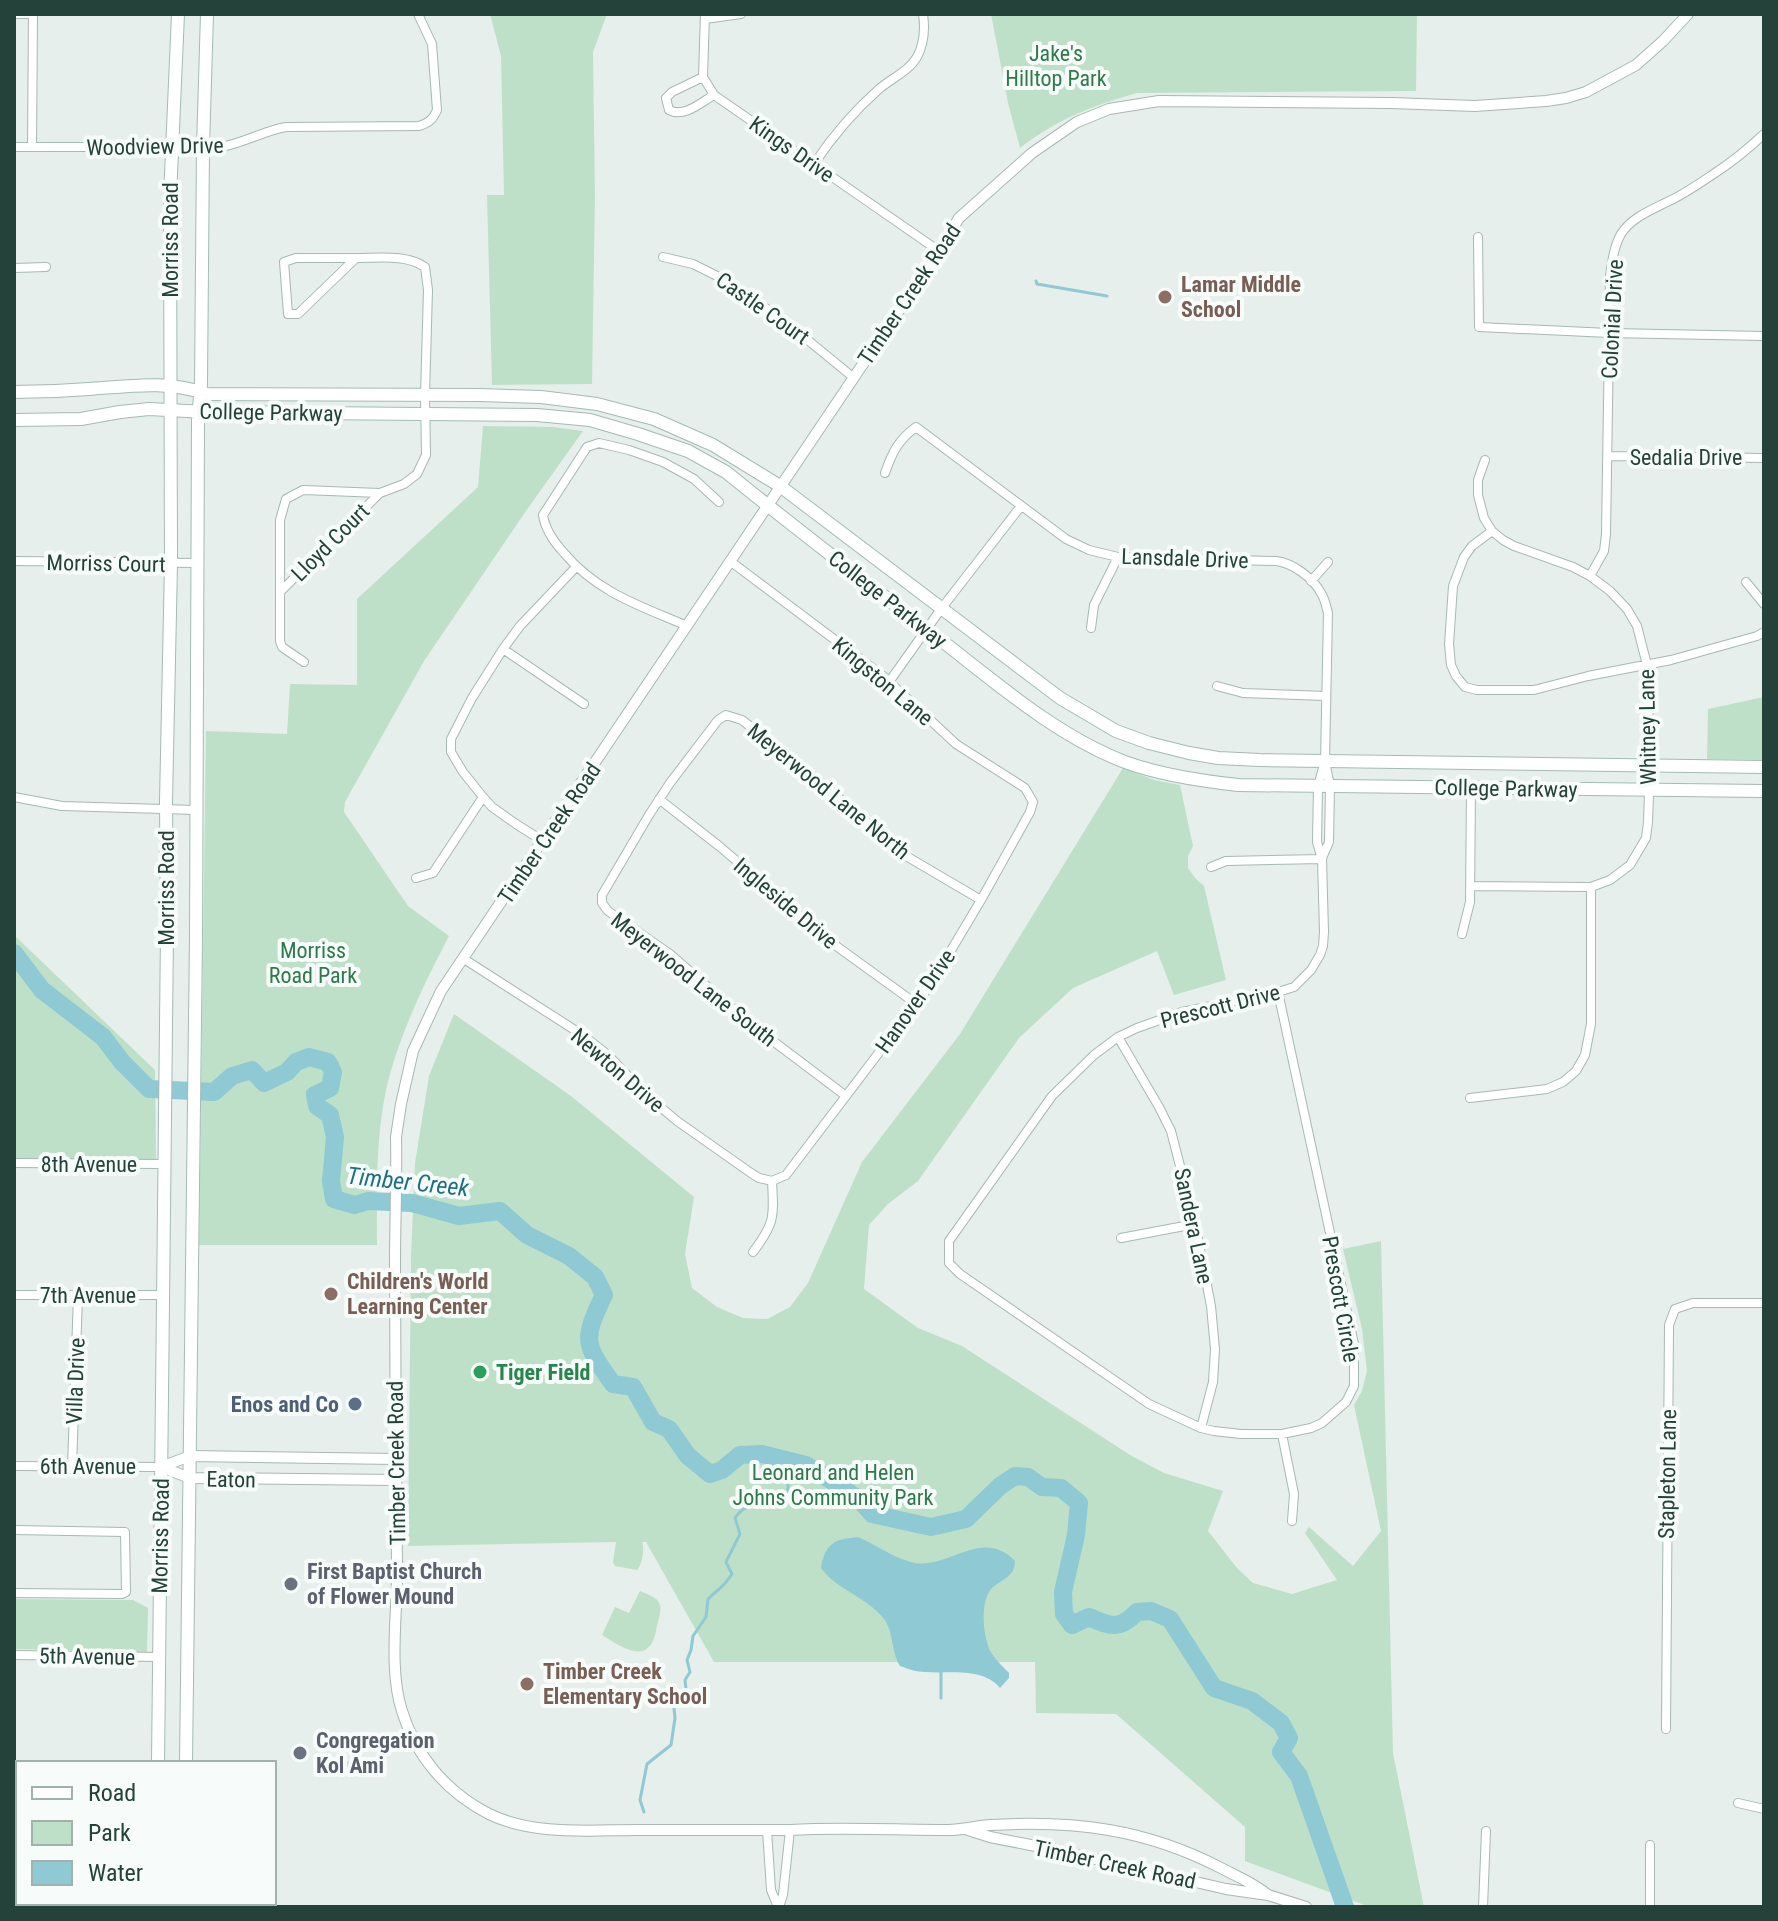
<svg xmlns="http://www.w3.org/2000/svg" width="1778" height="1921" font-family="'Roboto Condensed',sans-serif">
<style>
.green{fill:#bfe0c8}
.water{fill:#8ec9d4}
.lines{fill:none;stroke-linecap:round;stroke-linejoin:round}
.stream{stroke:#8ec9d4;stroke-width:3}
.river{stroke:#8ec9d4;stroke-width:18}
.minor-casing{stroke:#a8b8b2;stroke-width:10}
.tertiary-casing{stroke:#a8b8b2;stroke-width:12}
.secondary-casing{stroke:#a4bbb3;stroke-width:14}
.minor{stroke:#fff;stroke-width:8}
.tertiary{stroke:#fff;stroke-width:10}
.secondary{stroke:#fff;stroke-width:12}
.education-dot{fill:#8d6e63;stroke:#f7fbf9;stroke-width:3}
.leisure-dot{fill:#2e9e5b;stroke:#f7fbf9;stroke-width:3}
.service-dot{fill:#5c6f8a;stroke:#f7fbf9;stroke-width:3}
.worship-dot{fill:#6b7280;stroke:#f7fbf9;stroke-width:3}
.labels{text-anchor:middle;stroke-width:8;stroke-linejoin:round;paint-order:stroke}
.park-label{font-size:22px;fill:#2d7a4b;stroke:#f7fbf9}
.street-label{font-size:22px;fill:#24423a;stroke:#f7fbf9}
.education-label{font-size:22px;font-weight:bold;fill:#785e54;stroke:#f7fbf9;text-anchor:start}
.leisure-label{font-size:22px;font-weight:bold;fill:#27864d;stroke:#f7fbf9;text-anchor:start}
.service-label{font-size:22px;font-weight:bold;fill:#4e5e75;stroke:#f7fbf9;text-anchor:end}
.worship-label{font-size:22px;font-weight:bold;fill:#5b616d;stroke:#f7fbf9;text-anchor:start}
.water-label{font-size:24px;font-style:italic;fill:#1c6f80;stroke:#f7fbf9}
</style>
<rect width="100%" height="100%" fill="#e6efeb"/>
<path class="green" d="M490,14H607L593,52L595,197L592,384L492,385L487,195H504L501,56Z
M991,14H1417L1416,91L1137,93C1091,106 1058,119 1020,148L1008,103Z
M483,426L553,427L583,431L526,511L424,661L345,802L344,812L408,906L449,936C427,978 406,1021 392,1067C375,1124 377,1186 377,1245H199L206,731L287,734L290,684L357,685V599L478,487Z
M1764,697V760L1707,759L1708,709Z
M1123,768L1154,780L1180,785L1193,846L1188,856V868L1196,879L1204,886L1226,980L1174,995L1157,951L1073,988L1019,1038L918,1181L888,1204L869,1225L864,1289L918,1328L962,1346L1130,1455L1164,1473L1223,1491L1208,1531L1237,1568L1253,1583L1292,1594L1337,1580L1305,1533L1309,1527L1353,1566L1381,1531L1354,1405L1362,1391L1367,1371L1362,1329L1343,1249L1381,1241L1393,1753L1424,1907H1370L1245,1861V1827L1116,1714L1036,1713L1035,1662H714L646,1542H642C645,1549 642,1565 637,1570L615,1566L613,1562L616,1542L408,1546L411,1256L415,1163L429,1076L454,1014L571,1096L694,1197L685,1254L692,1288L717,1307L743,1318L767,1319L790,1307L808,1283L862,1162L960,1034Z
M14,935L155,1070L156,1160H14Z
M640,1591C647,1594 658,1597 660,1605C662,1612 657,1624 656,1631C649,1667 621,1647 602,1635L615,1607L629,1613Z
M14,1599L133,1600L148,1608L147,1652L14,1649Z
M349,1761H369V1776L347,1774V1762Z"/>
<path class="water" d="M858,1537C877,1545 895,1559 915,1563C949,1569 982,1527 1015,1561C1015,1577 1002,1579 992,1588C979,1601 983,1640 992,1654C997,1661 1003,1667 1009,1673V1678L1000,1688C982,1667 951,1674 925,1672C917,1672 908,1669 900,1666C891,1652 894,1632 884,1619C867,1597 837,1590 821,1568C825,1543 835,1539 858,1537Z"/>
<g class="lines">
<path class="stream" d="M1036,281L1037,284L1107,296
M941,1672V1698
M644,1812L640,1800L647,1764L671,1745L675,1718L674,1708L686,1689L685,1680L690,1672L687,1660L691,1650L693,1636L706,1617L708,1599C718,1589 724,1587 732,1574L726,1562L740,1534L735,1518C747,1499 772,1505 788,1495V1482L806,1465"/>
<path class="river" d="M14,953L42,990L103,1037L122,1062L149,1089L214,1092L232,1076L252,1070L264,1083L287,1072L296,1062L309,1057L328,1062L333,1072L330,1088L315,1095L317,1106L330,1115L335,1137L331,1181L334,1199L355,1205L368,1201L412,1203L459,1216L500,1211L527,1235L569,1256L595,1277L604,1295C582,1340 584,1344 613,1384L633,1387L653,1422L669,1429L688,1456L710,1474L722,1470L740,1455L762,1454L806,1465L834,1482L861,1501L872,1514L931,1527L966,1519L1000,1486L1015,1476L1028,1477L1042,1487L1061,1488L1079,1503L1076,1535L1063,1592L1064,1614L1072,1625L1089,1617C1110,1627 1120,1630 1137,1612L1151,1611L1170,1619L1214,1688L1252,1701L1281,1723L1289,1738L1281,1752L1299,1776L1345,1907"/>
<g class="minor-casing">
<path id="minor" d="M14,14H33
M705,14L703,77L714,95L939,251
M705,19L741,14
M703,77L672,92L666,98L669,110C684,118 700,103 714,95
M14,147H221C244,143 263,131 286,127L419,126C428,123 433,120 437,110L432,44L418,14
M32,147L33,14
M814,164C832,137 854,111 879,89C892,78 909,71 917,57C924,44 925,28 923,14
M1478,237L1479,327L1609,333L1764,336
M663,257L693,264L725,280L787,323L854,378
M296,258H356L298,314H288L284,262Z
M14,268L46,267
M1608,456L1764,458
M885,473C892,453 898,440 916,427L1066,539L1089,550L1118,557L1276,561C1293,563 1313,578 1321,593C1325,599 1326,606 1328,613L1325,761L1330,786L1329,842L1322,858
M1492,531L1472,546L1464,557L1453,586L1449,644L1451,665L1456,676L1465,687L1477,690H1534L1588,676L1671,660L1757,636L1764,632
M14,561L197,563
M730,561L883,676L956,744L1025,788L1033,802L1030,812L981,900L931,984L786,1175L772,1181
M1590,576L1604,551L1606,534L1610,276C1612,262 1614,246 1621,234C1631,218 1651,210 1667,202C1683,195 1700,183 1715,173C1732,162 1749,148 1764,134
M1311,581L1328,562
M1746,582L1764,604
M280,592L380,493
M687,626C641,606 598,593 564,553C554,542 545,530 543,515L587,447L599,443L629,450L663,462L694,479L719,502
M1091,628L1094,605L1118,557
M503,649L584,704
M304,662L282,647L280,641V520L286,499L303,490L380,493L404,484L417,474L426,455L425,395L428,290L425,267C407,254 378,258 356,258
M889,682L941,609L1021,506
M1217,686L1243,693L1326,696
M14,797L62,806L196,810
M659,799L719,846L786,903L810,927L915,1003
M543,841L516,824L492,807L483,797L463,772L451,752V739L472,698L503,649L520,626L576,567
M1211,867L1226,861L1322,859
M416,878L433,873L483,797
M1471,886L1591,887L1610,880L1630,865L1646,838L1648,822L1650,765L1647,665L1637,626L1627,609L1610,591L1590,576L1573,567L1514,546L1503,540L1492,531L1484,518L1478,495V480L1485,460
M1462,934L1470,902L1471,787
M464,959L581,1034L608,1055L645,1094L677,1121L751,1173L759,1178L772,1181
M1278,992L1354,1344V1386L1346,1402L1322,1423L1311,1428L1282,1434H1241L1214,1431L1201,1428L1149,1404L960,1274L949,1263V1241L1052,1096L1094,1055L1118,1037L1137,1028L1182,1012L1278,992L1294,987L1311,970L1320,955L1323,946L1324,932L1322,859L1317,842L1318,786L1325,761
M1118,1037L1159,1107L1171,1131L1195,1224L1211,1306L1215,1349L1213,1382L1201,1428
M846,1096L749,1023L670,954L608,911L602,903V895L649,815L670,783L718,720L726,715L742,720L824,785L901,853L981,900
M1470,1098L1547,1089L1563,1082L1576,1071L1585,1055L1591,1024V887
M14,1163L164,1164
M1121,1238L1195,1224
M753,1252C775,1223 774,1217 772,1181
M14,1295H163
M1282,1434L1294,1494L1292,1521
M14,1466L161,1467
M72,1467L78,1296
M14,1530L125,1532L126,1592L122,1594L14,1593
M14,1655L159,1657
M1666,1729L1669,1325L1675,1309L1693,1303H1764
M1738,1803L1764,1809
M767,1830L771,1890L778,1907
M779,1907L783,1895L790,1830
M1483,1907L1486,1831
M1650,1907V1845"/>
</g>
<g class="tertiary-casing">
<path id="tertiary" d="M161,1467L190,1478L396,1480
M161,1467L190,1456L396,1459
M968,1830L990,1837L1061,1851L1226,1889L1268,1895L1306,1907
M1268,1895C1254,1883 1238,1877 1221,1868C1146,1829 1074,1820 991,1825C976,1826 962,1830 948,1830C895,1830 842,1827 790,1830C739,1830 689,1830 638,1830C590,1830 534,1836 489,1814C446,1792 416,1756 402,1711C388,1668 398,1611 397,1566C396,1465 395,1365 395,1264C395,1221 397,1179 396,1137L401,1104L413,1051L441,991L939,251L959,218L1032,153L1077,122L1109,109L1159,101L1391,103L1475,106L1546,101L1566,98L1586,92L1636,65L1663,41L1688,14"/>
</g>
<g class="secondary-casing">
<path id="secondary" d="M14,392C39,392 64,391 89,389C130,386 168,380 207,394L480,395L541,397L597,404L654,419L713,445L780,486L1060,698L1116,731L1149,743L1189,753L1218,758L1260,760L1764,767
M14,420L81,419L120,412L149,409L206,412L537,415L590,420L638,434L688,451L726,472C794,527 863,580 933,634C992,679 1054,735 1125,762C1160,775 1201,781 1238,785L1764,791
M158,1763L167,933L166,802L171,564L170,197L178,14
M186,1763L196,938L198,420L201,384L203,147L207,14
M188,1903V1907
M156,1907V1903"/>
</g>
<use href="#minor" class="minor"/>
<use href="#tertiary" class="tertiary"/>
<use href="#secondary" class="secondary"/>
</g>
<g class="education-dot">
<circle cx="1165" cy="297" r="8"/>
<circle cx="331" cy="1294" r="8"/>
<circle cx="527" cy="1684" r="8"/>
</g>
<circle class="leisure-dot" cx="480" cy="1372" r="8"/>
<circle class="service-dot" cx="355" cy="1404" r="8"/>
<g class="worship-dot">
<circle cx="291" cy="1584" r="8"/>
<circle cx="300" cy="1753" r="8"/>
</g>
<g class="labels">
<g class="park-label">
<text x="1056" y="61">Jake's<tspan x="1056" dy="25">Hilltop Park</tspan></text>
<text x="313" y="958">Morriss<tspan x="313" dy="25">Road Park</tspan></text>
<text x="833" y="1480">Leonard and Helen<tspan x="833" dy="25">Johns Community Park</tspan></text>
</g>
<g class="street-label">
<text transform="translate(155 146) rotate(-1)" y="8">Woodview Drive</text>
<text transform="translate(792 149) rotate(35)" y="8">Kings Drive</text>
<text transform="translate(170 240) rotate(-90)" y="8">Morriss Road</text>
<text transform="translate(909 294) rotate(-56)" y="8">Timber Creek Road</text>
<text transform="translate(763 308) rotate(35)" y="8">Castle Court</text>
<text transform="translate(1612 319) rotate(-87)" y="8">Colonial Drive</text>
<text transform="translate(271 412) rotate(1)" y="8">College Parkway</text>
<text x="1686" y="465">Sedalia Drive</text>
<text transform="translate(330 542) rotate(-45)" y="8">Lloyd Court</text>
<text transform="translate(1185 558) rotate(2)" y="8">Lansdale Drive</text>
<text transform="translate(106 563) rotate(1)" y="8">Morriss Court</text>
<text transform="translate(888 599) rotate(38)" y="8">College Parkway</text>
<text transform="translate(883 681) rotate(40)" y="8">Kingston Lane</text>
<text transform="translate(1647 727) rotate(-91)" y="8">Whitney Lane</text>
<text transform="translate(1506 788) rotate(1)" y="8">College Parkway</text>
<text transform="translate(829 791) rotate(39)" y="8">Meyerwood Lane North</text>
<text transform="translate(549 833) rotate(-56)" y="8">Timber Creek Road</text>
<text transform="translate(166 888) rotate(-90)" y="8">Morriss Road</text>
<text transform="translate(786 903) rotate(40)" y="8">Ingleside Drive</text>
<text transform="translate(694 979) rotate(38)" y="8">Meyerwood Lane South</text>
<text transform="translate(915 1001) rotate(-55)" y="8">Hanover Drive</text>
<text transform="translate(1220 1006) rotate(-14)" y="8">Prescott Drive</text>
<text transform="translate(618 1070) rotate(41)" y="8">Newton Drive</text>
<text x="89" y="1172">8th Avenue</text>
<text transform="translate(1194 1226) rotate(78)" y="8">Sandera Lane</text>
<text x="88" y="1303">7th Avenue</text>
<text transform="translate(1341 1299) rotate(80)" y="8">Prescott Circle</text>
<text transform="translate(75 1381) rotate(-88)" y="8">Villa Drive</text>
<text transform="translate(396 1463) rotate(-91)" y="8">Timber Creek Road</text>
<text x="88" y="1474">6th Avenue</text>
<text transform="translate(1667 1474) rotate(-89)" y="8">Stapleton Lane</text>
<text transform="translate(231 1479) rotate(1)" y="8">Eaton</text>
<text transform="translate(160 1536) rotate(-89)" y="8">Morriss Road</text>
<text transform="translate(87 1656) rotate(1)" y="8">5th Avenue</text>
<text transform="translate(1115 1864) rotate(12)" y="8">Timber Creek Road</text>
</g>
<g class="education-label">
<text x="1181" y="292">Lamar Middle<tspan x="1181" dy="25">School</tspan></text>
<text x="347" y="1289">Children's World<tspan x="347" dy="25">Learning Center</tspan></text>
<text x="543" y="1679">Timber Creek<tspan x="543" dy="25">Elementary School</tspan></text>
</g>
<g class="leisure-label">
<text x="496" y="1380">Tiger Field</text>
</g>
<g class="service-label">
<text x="339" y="1412">Enos and Co</text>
</g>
<g class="worship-label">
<text x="307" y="1579">First Baptist Church<tspan x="307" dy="25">of Flower Mound</tspan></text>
<text x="316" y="1748">Congregation<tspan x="316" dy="25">Kol Ami</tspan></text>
</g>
<g class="water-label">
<text transform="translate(408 1182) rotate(6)" y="8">Timber Creek</text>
</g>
</g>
<rect width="1778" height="1921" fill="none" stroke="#24423a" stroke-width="32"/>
<rect x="16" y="1761" width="260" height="144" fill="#f7fbf9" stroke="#a3b1ad" stroke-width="2"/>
<rect x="32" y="1787" width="40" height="12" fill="#ffffff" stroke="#a3b1ad" stroke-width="2"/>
<text x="88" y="1801" font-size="24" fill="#24423a">Road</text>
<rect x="32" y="1821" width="40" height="24" fill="#bfe0c8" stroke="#a3b1ad" stroke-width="2"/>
<text x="88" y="1841" font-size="24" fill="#24423a">Park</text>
<rect x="32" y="1861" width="40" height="24" fill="#8ec9d4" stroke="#a3b1ad" stroke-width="2"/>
<text x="88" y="1881" font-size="24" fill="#24423a">Water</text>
</svg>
